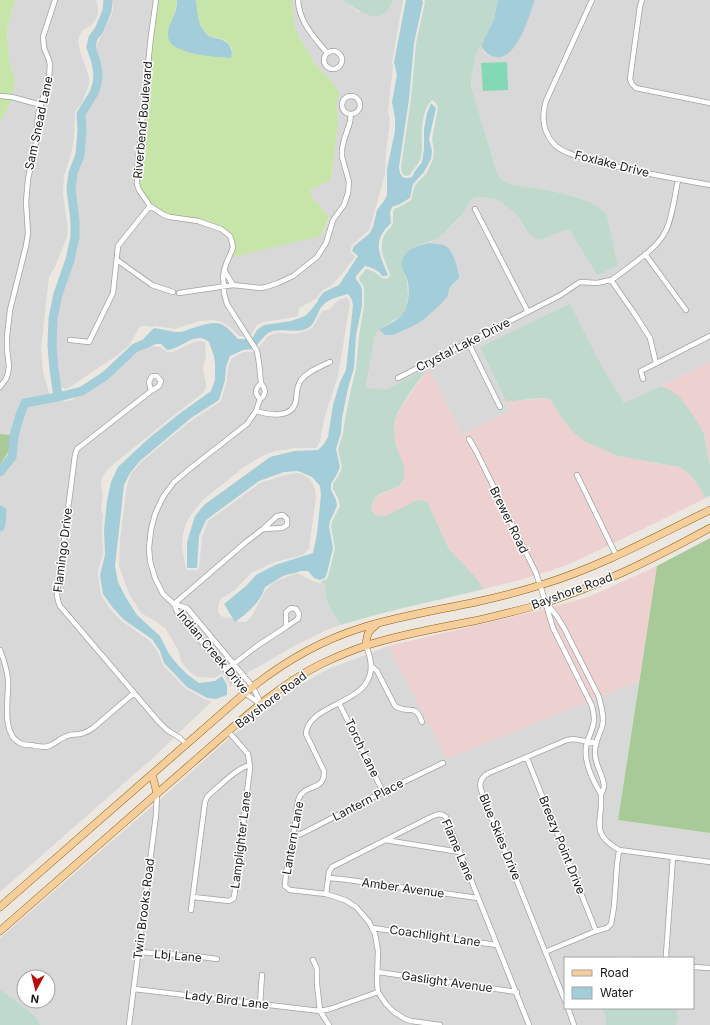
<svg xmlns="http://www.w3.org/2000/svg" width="710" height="1025" font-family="Inter,sans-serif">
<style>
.residential{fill:#d9d8d8;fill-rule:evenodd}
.commercial{fill:#edd1d1}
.grass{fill:#c7e5a9}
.forest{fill:#a7ca98}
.wetland{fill:#bfdacd}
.pitch{fill:#83d8b5}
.water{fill:#a3cdd8}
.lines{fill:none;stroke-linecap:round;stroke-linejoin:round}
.river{stroke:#a3cdd8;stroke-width:9}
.street-casing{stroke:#a2a2a2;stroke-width:6}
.primary-casing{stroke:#8a5d08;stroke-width:8}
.street{stroke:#fff;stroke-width:4.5}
.primary{stroke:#f6ce9c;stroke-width:7}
.labels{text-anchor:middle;stroke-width:3;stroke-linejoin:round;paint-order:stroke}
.street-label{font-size:12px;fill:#1b1b1b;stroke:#fff}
</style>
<rect width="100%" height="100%" fill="#ece8e1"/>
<path class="residential" d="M15,0H96L98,6V14L96,19L91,25L82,31L79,37L78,41L80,51L89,77V84L86,93L80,106L75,111L74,139L71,154L64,176L63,194L68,230L67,237L55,267L49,277L41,349L43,372L49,393L51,396L57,400L66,401L72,400L136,354L141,350L142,345L160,347L167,352H173L194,342L201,341L205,342L206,356L203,368L206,385V388L203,393L178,412L116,462L106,471L102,478L101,487L103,495L101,512L103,514L102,530L103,555L98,570V576L101,595L111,610L123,622L150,641L158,652L163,665L185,688L206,700L212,701L154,757L0,892V465L8,452L11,436L0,434V123L11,102L15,81L9,59L7,30Z
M112,0H154L138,130L135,188L141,198L201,224L216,229L224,233L228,238L230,247L321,236L329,218V216L313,199L310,190L331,180L338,123L336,103L329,78L316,66L295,29L292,0H342L359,12L390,7L393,0H403L392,62L393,67L388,111L390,121L386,153L385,174L370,228L367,232L352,245L350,251L355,257L342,274L331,286L323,290L316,299L299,308L298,316L290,318L263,322L257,325L251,335L244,337L239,336L230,327L222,322L213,320L200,321L175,329L155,326L152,327L146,326H142L139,328L129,346L116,356L70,387L65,389L60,386L58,382L55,368L54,350V331L55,321L75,245L77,220L72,189L73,181L80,162L82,148L84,117L94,99L100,81L101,70L97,59L96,48L97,44L112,14L113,9Z
M535,0H710V362L624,404L600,363L480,347L510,411L462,435L428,369L385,390L366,389L375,335L379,330L383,334L393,335L413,326L449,292L450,287L457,281L444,245L428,243L435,240L453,225L462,215L470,202L474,198L481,197L497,199L516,214L524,227L543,239L566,230L570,231L597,275L596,205L591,202L565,194L537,188L513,185L505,182L501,179L497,173L471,86L472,73L477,51L481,46L484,52L488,55L499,57L522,33Z
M347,297L350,303L338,376L324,419L320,441L317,447L316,448H294L284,450L275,451L262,456L244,467L203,500L193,512L186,523L183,534L182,547L186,569L187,570H198L199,568L202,537L208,521L260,483L285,475L298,473L302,474L308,478L312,482L315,489L316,498L309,548L306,552L303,555L275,562L251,573L235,590L221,599L219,602L218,611L220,615L223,617L232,618L239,622H246L249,619L253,614L265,591L274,582L297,573L313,581L323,584L325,583L326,599L331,610L341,625L327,630L296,645L249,672L230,687L229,684L223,674H221L215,678L198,677L190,672L182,663L178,650L166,629L158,623L141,613L129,594L119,566L120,540L127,485L131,474L141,462L192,420L221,401L227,381L228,367L232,358L244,352H255L268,336L276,333L296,334L308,330L313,327L322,311L329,309L338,300Z
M388,646L447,758L639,681L618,820L710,833V1025H676L678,1018L677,1008H693V958H634L624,956L612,958H565V1008H602L606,1017V1025H41L34,1015L0,989V938L163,797L270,702L326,670ZM24,977H48V1001H24Z"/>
<path class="commercial" d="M710,362V465L704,434L670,390L661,386Z
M428,368L462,435L510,411L506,402L546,398L550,399L561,417L618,456L679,467L686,470L690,474L706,498L606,547L569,564L550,571L520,580L484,589L474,575L449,549L427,501L417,500L385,516L375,515L372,511L374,500L377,496L397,487L402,483L398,451L395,441L394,431L396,418L402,406Z
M657,566L639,681L447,759L388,646L533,612L574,601L593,595Z"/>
<path class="grass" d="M0,0H15L7,30L9,59L15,81L11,102L0,123Z
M154,0H177L176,6L173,18L186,52L232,56V48L226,41L219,38L211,37L202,29L199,21L196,0H292L295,29L316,66L329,78L340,94L336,103L338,123L331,180L310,190L313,199L329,216L321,236L228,258L230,243L228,238L224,233L216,229L201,224L160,216L148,207L141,198L135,187L138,130Z"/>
<path class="forest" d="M0,434L11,435L8,452L0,465Z
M710,538V833L618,820L657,566Z"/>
<path class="wetland" d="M342,0H393C382,30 359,11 342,0Z
M424,0H498L495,13V17L481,46L477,51L472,73L471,86L497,173L501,179L505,182L513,185L537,188L565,194L591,202L596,205L605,213L607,218L618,266L597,275L570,231L566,230L543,239H538L530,235L516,214L497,199L481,197L474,198L470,202L462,215L445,232L435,240L419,245L403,271L407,280L408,297L407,305L404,313L399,317L379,330L375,335L366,388L385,390L428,368C418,382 401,403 396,418C394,424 394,433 395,439C396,453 409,466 403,481C398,490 384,490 377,496C373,500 372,506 372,511L375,515L385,516L417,500L427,501L449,549L474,575L484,589C436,601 388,610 341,625L331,610L326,599L325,584H323L320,582L327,579L329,573L335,548L331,527L332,522L340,506L338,498L333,489V484L339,475L342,467L338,449L343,434L345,419L351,389L356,369L359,336L364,306V290L363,285L360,282L359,278L366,269C375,271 376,273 382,278L387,279L390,276V274C385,260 377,249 385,234C387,230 391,227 393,224V212L394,209L401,206L411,200L415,185L426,174L433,159L434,150L432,139L438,108L436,103L432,100C425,106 422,121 422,130C421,139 424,153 419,162C417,166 413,169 410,175L405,176L402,173L401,167L411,99L416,43L425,2Z
M570,304L600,363L624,403L661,386L670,390L680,397L695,418L704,434L710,465V496L706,498C698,486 692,473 679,467L618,456L586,442L574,433L561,417L550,399L540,398L506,402L480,347Z
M0,989L34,1015L41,1025H0Z
M602,1008H677L678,1018L676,1025H606V1017Z"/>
<path class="pitch" d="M507,62L508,90L483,91L481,63Z"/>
<path class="water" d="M177,0H196C197,7 198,23 202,28C204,31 208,36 211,37C214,38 217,38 220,39C229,42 234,49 231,58C217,57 168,55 168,36C168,25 171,24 174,15C176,10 177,5 177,0Z
M406,0H422L423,2L414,43L409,99L399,167C400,176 402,180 412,177L415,171L422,162L424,149V129L427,113L431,103L436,108L429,139L432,151L431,159L424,172L413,184L410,198L400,204L392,207L390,212L391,223C387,227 383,231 381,236C375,248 383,263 388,275L386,276H382C378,270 373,268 365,266L356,276V279L361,286L362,291V306L356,335L354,368L348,388L342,418L341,433L336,449L340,467L337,474L331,484V490L336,500L337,506L330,521L329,527L333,548L327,573L325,578L320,580L314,578L308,571H301L283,576L265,587C261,602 247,613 235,622L224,604L246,586L256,575L275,565L313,553L317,534L321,495L320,486L312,477L298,471L284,472L259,481L206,520L199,536L197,568H187V542L195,516L204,505L270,457L294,451L318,450L324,444L328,437L333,405L340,382L346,370L353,305L352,300L348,294C339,297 330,298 323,305C317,311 316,324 308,328C295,335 280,326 268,333C263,337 258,344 254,349L243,350L230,356L226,367L225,380L219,400L191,418L140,461L130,473L124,485L115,566L118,582L125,596L137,615L160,636L169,654L178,665L188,675L199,683L215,681L222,676L227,685V695L216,699L207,698L187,687L164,663L160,651L152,639L124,620L113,608L103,594L100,576L101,571L105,555L104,529L107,501L111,482L118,467L148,439L179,414L211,391L215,380V364L214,356L209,342C207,340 203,338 200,338C188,338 179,349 167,350L161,344L143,343L144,338L154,328L176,332H181C192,329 211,320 221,324C228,327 233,334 238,339H244L253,337L257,330L264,325L291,321L305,316L311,310L318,301V299L324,292L339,285L358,256L352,251L354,246L369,234L373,227L377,210L384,201L387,195V169L395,131V118L392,102L397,75L394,62Z
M498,0H535C529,16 517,61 495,57C487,55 485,52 481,46L495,17V13Z
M428,243C434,244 442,243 447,247C453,251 459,271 459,278L450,287L447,297L441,304L423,320L413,326L393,335H385L379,330C387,325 399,320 404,312C409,305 410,287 407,279C406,276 404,273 403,271C397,252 414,247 428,243Z"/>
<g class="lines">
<path class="river" d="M58,397L54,369L52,346L53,318L58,294L70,260L75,237V221L71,189L73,173L80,155L82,130L81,114L94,93L97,84L98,74L96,62L91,47L93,38L99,30L107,11L108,0
M0,472L12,457L14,436L20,415L25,403L62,396L82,391L105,376L135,348L156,339
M0,510L2,511L1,524L0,527"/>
<g class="street-casing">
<path id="street" d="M156,0L151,36L137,171V184L139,190L150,206L164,215L170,217L198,221L221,229L230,236L232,242L233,248L226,264L223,276L224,286V293L227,304L257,351L259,363L261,383L264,388L265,392L263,397L260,399L256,411L247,424L192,467L174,482L163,497L155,514L151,530L149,548L150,561L155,578L163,594L174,604L187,608L253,687L261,704
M298,0C299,22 314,37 327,53
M592,0L546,101C541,117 543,134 556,146C567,155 582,157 596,161C633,172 672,178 710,185
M642,0L640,6L630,79L632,84L636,88L710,103
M324 60a9 9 0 1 1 18 0a9 9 0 1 1-18 0Z
M342 105a9 9 0 1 1 18 0a9 9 0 1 1-18 0Z
M0,96L12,97L41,105
M475,209L528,312
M645,254L686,310
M117,260L152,285L173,292
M224,270L233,285
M611,280L634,313L650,338L656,363
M179,293L233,285L260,288L266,287L278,283L293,276L317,257L326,243L333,220L344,205L348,193L349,182L342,157V149L344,140L350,122L351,114
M70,340L89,342L113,293L118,246L150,206
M468,342L500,407
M152,376H157L161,381L159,386L151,391L149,382Z
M398,378L559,296L580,282L597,283L611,280L616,277C631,265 655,250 664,234C672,222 675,194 678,180
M643,379L641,371L710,336
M0,387L6,379L8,373L9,366L7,349V336L10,310L26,246L28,233L26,202L28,179L36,143L38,115L49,77L50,65L49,60L44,48L43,37L55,0
M151,391L77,449L75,455L57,595L58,601L60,606L158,721L167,730L180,738L186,744
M260,399C254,393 255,389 261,383
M256,411C269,415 292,419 296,401C297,393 296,387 301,380C308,371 320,367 330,362
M469,439L476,451L536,573L542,591L553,628L592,706C593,711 594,715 594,719C594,728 588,737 586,747C584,762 593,781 601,794
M577,475L616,555
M283,515L287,519V525L282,528L263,529L277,516Z
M174,604L178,614L245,693L260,704
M174,604L246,542L263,529
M548,605L556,615L564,628L599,697C601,707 605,717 602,727C599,736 594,744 595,754C595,765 603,774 604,786C604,789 602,791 601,795C601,798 601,803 601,807C598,830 597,837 619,850L710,862
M291,608L296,609L299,614L298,619L286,627V612Z
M366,646C392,706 308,698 306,734L324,771C325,792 305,783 299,798C296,806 296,817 295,825C291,845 286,865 285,886L290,890L326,894L345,900L356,907L369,922L375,934L378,951L377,983L378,992L386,1004L394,1012L405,1019L411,1021L440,1025
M0,650C4,660 7,670 8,680C9,698 0,736 22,744C25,745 28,745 31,745C37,746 43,748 49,746C55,744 59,739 65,737C69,734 75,735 80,734C85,733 89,731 93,728L134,693
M371,666L377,671L395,706C409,715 415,702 422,722
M226,670L257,646L286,627
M339,703L383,792
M527,758L596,931
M293,837L301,834L383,792L443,763
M385,840L460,852
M329,878L341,879L478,898
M326,894L329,872L332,867L433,816C438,814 441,813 446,817L529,1025
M193,897L229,901L234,898L250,768L248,754L228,731
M191,910L205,802L207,797L211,793C222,784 237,768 250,765
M372,928L497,945
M139,952L194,956L217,959
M545,952L596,931L607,928L611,924L614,907L617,865L619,850
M667,958L666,955L673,857
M313,960L317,969V984L320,1011L329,1025
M693,967L710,968
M378,972L517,992
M134,989L320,1011L330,1009L378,992
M565,1001L486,804C482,791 474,781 489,773L567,740L573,739L596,743
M260,1004L262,975
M568,1008L574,1025
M129,1025L156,815L157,793"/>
</g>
<g class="primary-casing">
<path id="primary" d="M366,646C367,635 367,632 376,625
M152,774L157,793
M0,907L245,693C279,665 319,641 361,628C399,616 438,610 476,602C499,597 522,591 544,584C602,566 656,536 710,510
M0,931C64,875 128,819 192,763C233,728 273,688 321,664C336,657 352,650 368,645C402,634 438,628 474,621C493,617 512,612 531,607C594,589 653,559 710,528"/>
</g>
<use href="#street" class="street"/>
<use href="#primary" class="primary"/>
</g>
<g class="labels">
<g class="street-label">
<text transform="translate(143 120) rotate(-85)" y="4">Riverbend Boulevard</text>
<text transform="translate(39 123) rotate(-78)" y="4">Sam Snead Lane</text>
<text transform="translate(612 164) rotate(14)" y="4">Foxlake Drive</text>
<text transform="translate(463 345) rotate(-27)" y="4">Crystal Lake Drive</text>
<text transform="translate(509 520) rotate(64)" y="4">Brewer Road</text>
<text transform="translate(63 550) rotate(-83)" y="4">Flamingo Drive</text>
<text transform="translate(572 591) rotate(-20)" y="4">Bayshore Road</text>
<text transform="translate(213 652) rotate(50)" y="4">Indian Creek Drive</text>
<text transform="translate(271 700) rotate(-37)" y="4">Bayshore Road</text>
<text transform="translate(362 748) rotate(64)" y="4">Torch Lane</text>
<text transform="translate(368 800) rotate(-27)" y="4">Lantern Place</text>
<text transform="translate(500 837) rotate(68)" y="4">Blue Skies Drive</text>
<text transform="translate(293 838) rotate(-80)" y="4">Lantern Lane</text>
<text transform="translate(241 840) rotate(-83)" y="4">Lamplighter Lane</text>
<text transform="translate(562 845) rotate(68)" y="4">Breezy Point Drive</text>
<text transform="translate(458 850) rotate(67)" y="4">Flame Lane</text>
<text transform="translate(403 888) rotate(8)" y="4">Amber Avenue</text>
<text transform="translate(144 909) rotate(-83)" y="4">Twin Brooks Road</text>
<text transform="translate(435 936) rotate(8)" y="4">Coachlight Lane</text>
<text transform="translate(178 956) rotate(5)" y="4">Lbj Lane</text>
<text transform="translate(447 982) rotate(8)" y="4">Gaslight Avenue</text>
<text transform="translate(227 1000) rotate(7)" y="4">Lady Bird Lane</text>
</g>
</g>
<rect x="564" y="957" width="130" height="52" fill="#ffffff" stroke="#a4a4a4"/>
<rect x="572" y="970" width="20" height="6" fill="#f6ce9c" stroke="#a4a4a4"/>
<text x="600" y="977" font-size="12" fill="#1b1b1b">Road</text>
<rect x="572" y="987" width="20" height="12" fill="#a3cdd8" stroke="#a4a4a4"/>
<text x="600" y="997" font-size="12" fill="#1b1b1b">Water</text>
<g transform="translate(36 989) rotate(187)"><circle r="19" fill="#ffffff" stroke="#a4a4a4"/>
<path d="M0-3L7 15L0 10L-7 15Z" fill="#bb0b0e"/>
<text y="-6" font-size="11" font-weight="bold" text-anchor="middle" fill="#1b1b1b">N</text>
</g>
</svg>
